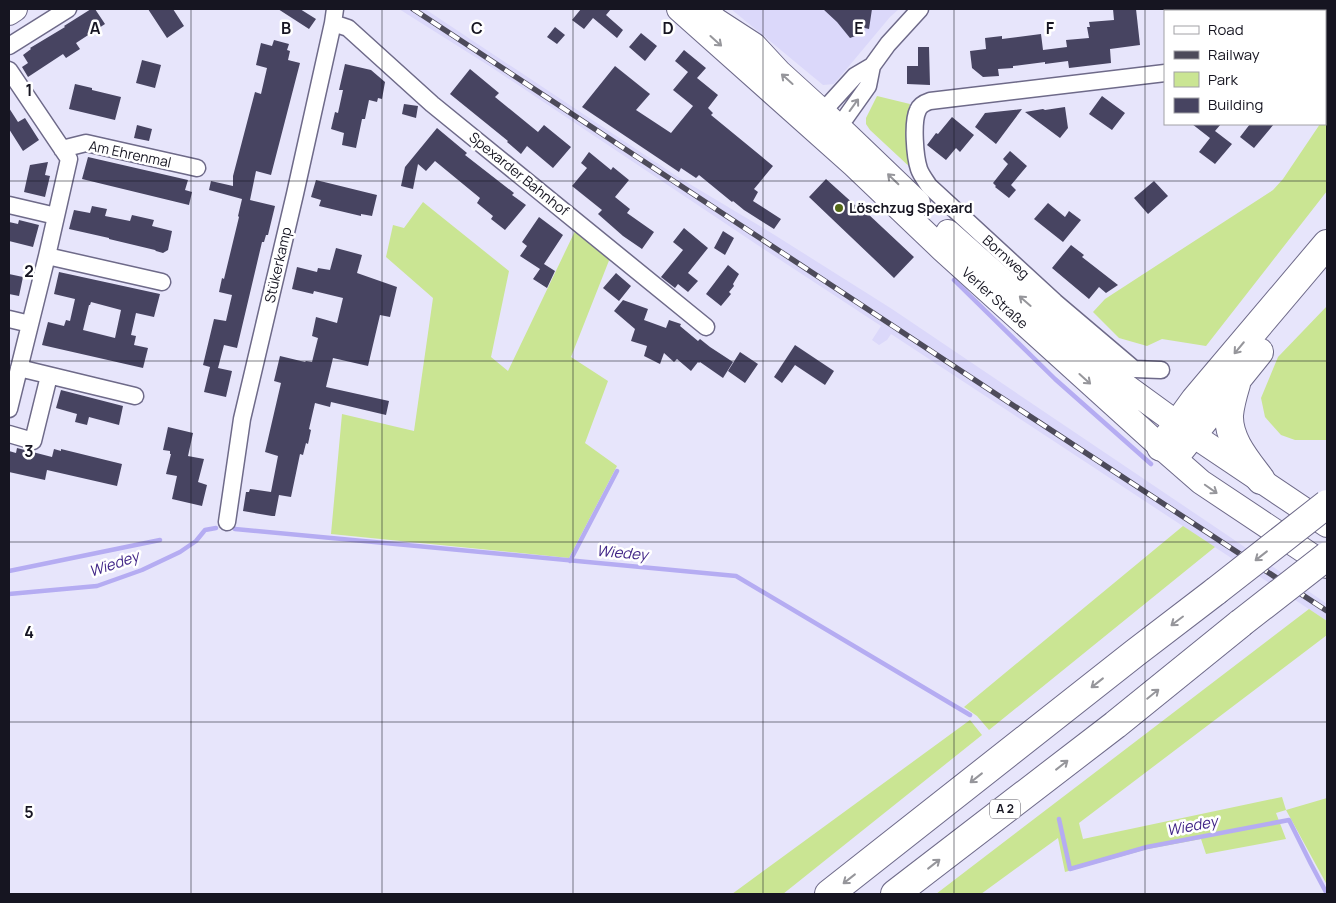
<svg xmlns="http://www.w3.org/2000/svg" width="1336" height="903" font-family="Manrope,sans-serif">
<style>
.built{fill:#dbd8fa}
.green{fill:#cae593}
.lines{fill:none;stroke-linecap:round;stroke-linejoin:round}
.stream{stroke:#b5acf2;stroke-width:4.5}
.building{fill:#474461;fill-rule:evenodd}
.street-casing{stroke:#6e6a89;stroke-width:19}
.secondary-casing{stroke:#6e6a89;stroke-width:26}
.highway-casing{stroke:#6e6a89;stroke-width:30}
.street{stroke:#fff;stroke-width:16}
.secondary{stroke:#fff;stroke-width:24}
.highway{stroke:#fff;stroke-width:28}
.rail-casing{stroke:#4d4b5a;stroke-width:5.5}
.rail{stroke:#fff;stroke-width:4;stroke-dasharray:11;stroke-linecap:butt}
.highway-bridge-casing{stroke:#6e6a89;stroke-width:30;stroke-linecap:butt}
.highway-bridge{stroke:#fff;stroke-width:28}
.oneway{stroke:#96969b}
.grid{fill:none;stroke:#161521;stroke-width:1;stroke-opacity:0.55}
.poi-dot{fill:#546918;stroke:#fff;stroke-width:2}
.labels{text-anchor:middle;stroke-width:5;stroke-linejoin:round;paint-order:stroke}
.shield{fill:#fff;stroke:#5c5b64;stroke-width:1}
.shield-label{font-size:12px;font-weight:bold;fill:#161521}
.street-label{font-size:14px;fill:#161521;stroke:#fff}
.poi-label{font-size:14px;font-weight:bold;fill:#161521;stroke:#fff;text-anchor:start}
.water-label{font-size:15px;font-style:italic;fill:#412587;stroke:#fff}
.grid-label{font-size:16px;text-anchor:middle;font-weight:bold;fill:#161521;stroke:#fff;stroke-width:5;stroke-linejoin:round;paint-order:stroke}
</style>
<rect width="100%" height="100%" fill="#e7e5fb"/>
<path class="built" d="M399,9H425L678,177L773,234L892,309L1230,537L1327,604V621L891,334L887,340L879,345L872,340L881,326L756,244L491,67Z
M731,9H899L890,17L834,84L823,85Z"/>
<path class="green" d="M877,96L910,104C904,126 907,148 913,170L870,130L866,124V118Z
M1327,112V191L1206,346L1162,339L1147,346L1119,338L1093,312L1105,299L1273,190L1283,179L1320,124H1325V116Z
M423,202L509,271L491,357L508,371L576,229L610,258L571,357L608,381L585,443L617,466L569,558L331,534L342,414L414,431L433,298L386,257L393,225L404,228Z
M1327,306V440H1295L1281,435L1265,417L1261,398L1278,357Z
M1183,526L1215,547L989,730L977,716L964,707Z
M1309,609L1327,621V635L1079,823L1083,839L1282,797L1286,810L1327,798V885L1286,810L1276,813L1286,839L1206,854L1201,839L1148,849L1065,872L1058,838L981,894H936Z
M970,720L982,735L783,894H732Z"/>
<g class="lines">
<path class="stream" d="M954,280L1055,379L1151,464
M235,529L736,576L970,715
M570,561L617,471
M9,571L160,540
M9,594L97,586L142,570L180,552L196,541L205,530L216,528
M1059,819L1070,869L1147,847L1289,820L1311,864L1327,894"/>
</g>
<path class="building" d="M91,9H95L105,24L76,43L80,49L66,58L63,54L28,77L22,67L28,63L23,55L31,49L30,48L65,27L64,26Z
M148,9H173L184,26L167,38Z
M278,9H300L316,19L309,29Z
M581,9H611L606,15L623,30L617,38L593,18L584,29L572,20Z
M823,9H872L869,29L856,26L858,35L850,38L837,22Z
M1113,9H1136L1140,45L1110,49L1111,63L1069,68L1068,61L1045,64V62L1013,66V68L998,69L999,76L983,77L972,68L970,51L986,49L985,38L1002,36V39L1041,34L1043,50L1067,47L1066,40L1089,38L1087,27H1090L1089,22L1114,20Z
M555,27L565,35L557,44L547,37Z
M641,33L657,46L645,61L629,47Z
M274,40L289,44L287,50L290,51L288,60L300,63L271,175L256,171L250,200L275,206L268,235H266L264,242H262L237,348L224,345L218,368L232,371L226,397L204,392L210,367L203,365L214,319L226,321L232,295L219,292L222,278L224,279L239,217L238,216L242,199L209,190L211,181L233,186V176L255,92L261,94L267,68L256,65L261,43L272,46Z
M918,47H929L930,85L907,84V66H918Z
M684,50L706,68L697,78L718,95L708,108L713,113L711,115L773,166L754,189L758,192L753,201L781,219L774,229L744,210L733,201L732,202L699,175L696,178L681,168L679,172L582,107L615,66L650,94L636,110L671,133L693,106L673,90L688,72L675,61Z
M142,60L161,65L155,88L136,83Z
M345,64L371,70L385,82L382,99L378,98L377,102L369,100L365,119H362L356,148L342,145L344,133L331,129L335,112L338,113L343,90H339Z
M470,69L499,93L495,97L538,132L544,125L571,147L553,168L527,146L521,154L507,142L508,141L450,94Z
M75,84L92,88V90L121,97L115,120L69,109Z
M1102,96L1125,113L1112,130L1089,114Z
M404,104L418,106L416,118L402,114Z
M1065,107L1068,128L1060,138L1025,112L1043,109L1045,110Z
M9,108L18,122L25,118L39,140L23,151L9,129Z
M1022,109L996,144L975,127L985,113Z
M952,117L974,135L960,152L956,148L946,160L927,145L936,133L938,134Z
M1192,124H1221L1215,131L1232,144L1215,164L1199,152L1210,138Z
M1250,124H1274L1254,148L1240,137Z
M137,125L152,129L149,141L134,138Z
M437,128L467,153L465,155L514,193L512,195L526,205L505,230L491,219L493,216L477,203L480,198L435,161L426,171L418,164L413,189L401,186L405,167Z
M1010,151L1027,166L1011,185L1016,190L1009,198L995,187L996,186L993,183L1008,164L1003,159Z
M589,152L611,170L613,167L629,180L615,197L630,209L627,213L654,232L642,249L623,236L598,214L602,210L572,186L587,168L581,163Z
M88,157L188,180L185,190L192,192L189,205L82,179Z
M48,162L45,175L50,176L45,197L24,192L30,165Z
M826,179L866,215L867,213L914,257L894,278L809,197Z
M316,180L377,195L372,216L361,214V216L319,206L321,200L311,197Z
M1154,181L1168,196L1148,214L1134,198Z
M1048,203L1065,217L1069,211L1081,220L1063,242L1034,219Z
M92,206L107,209L105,216L130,221L132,215L154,220L152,226L172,231L168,250L163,253L156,251L155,250L109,239V238L69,229L74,210L90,213Z
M539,217L563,235L544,264L555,271L547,288L533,279L540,269L520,256L527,246L522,242Z
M19,220L39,225L33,247L9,241V222L18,224Z
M684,228L708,248L688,273L698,281L688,292L678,284L675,288L661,277L683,250L673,242Z
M723,231L734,238L725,255L714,248Z
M1071,245L1084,255L1082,257L1118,285L1106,293L1099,287L1089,299L1052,268Z
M336,248L362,255L357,273L397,287L390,317L380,315L368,366L333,358L326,387L389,401L386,415L331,402L330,407L315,403L309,429L311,430L308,444L306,443L303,455L300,454L291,497L279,495L275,516H272L243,511L246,492H249L250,489L271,492L278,456L265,452L281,383L274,381L280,356L305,362L306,361L312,362L318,338L312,336L316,317L337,323L343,298L314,291L313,294L292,289L297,267L317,272L318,268L330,270Z
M728,265L739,274L733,284L734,286L729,292L731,294L721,306L706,294Z
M59,272L160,294L154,317L136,313L131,335L136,336L134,345L148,348L143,368L42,345L48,322L64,326L66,320L70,321L75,299L54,294ZM91,302L121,310L115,338L83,330L89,305H90Z
M616,273L631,286L619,301L603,288Z
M9,274L23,277L19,296L9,294Z
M623,300L648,309L644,320L666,328L669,320L681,324L680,326L698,341L700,339L710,347L733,362L723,378L700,362L699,363L698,362L691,371L677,359L674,362L664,353L660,364L644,356L647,346L631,341L635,329L614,311Z
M795,345L834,371L825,385L795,365L782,383L774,377Z
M740,352L758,364L745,383L728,371Z
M61,390L123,406L119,425L89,417L87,425L75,422L77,414L56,408Z
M168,427L193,433L188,456L204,459L198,482L207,485L202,506L172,499L177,476L166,474L171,454H170V451L163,450Z
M17,448L52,457L54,449L61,451V449L122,464L117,486L47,470L45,480L9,472V451L16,453Z"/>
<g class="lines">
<g class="street-casing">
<path id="street" d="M1275,11V9
M333,23L348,28L432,104L706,327
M9,46L68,9
M9,70L69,159L47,256L9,409
M815,120L855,76L872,66L888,44L920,9
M832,133L846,117L868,86L872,66
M62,149L86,143L197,168
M9,205L56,216
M47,256L162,282
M9,319L30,324
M19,368L135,396
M1161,370L1134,369L1055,302L929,186C926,181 921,175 919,169C915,157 912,122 918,110C920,105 924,103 930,101L1165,73
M9,434L33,441L49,376
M227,522L242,419L295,194L333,23L335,9"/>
</g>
<g class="secondary-casing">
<path id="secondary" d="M679,9L854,165L942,249L1161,447L1201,482L1327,566
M703,9L717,21L754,45L779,72L823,112L918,203
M9,13L15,9
M948,232L1062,333L1127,387L1193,435L1327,525"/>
</g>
<g class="highway-casing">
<path id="highway" d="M1236,384C1233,394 1230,404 1229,415C1228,440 1247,461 1261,480
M1161,447L1195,400L1327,244
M1179,451L1259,352
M829,894L1135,653L1216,591
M895,894L1115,725L1241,623"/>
</g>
<use href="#street" class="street"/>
<use href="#secondary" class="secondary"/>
<use href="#highway" class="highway"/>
<g class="rail-casing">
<path id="rail" d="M413,9L996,394L1327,611"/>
</g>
<use href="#rail" class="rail"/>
<g class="highway-bridge-casing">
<path id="highway-bridge" d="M1216,591L1327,504
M1241,623L1327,556"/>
</g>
<use href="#highway-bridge" class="highway-bridge"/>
</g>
<defs><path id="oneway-shaft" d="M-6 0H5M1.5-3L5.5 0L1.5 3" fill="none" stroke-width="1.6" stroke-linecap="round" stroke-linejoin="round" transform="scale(1.25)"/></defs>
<g class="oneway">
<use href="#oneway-shaft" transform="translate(716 41) rotate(42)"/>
<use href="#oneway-shaft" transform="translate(787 79) rotate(-138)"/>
<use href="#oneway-shaft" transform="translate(854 105) rotate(-54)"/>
<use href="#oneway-shaft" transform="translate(893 179) rotate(-136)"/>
<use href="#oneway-shaft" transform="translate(1025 301) rotate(-139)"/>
<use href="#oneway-shaft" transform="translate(1239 348) rotate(130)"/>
<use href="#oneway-shaft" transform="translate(1085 379) rotate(42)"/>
<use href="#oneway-shaft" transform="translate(1211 489) rotate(35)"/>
<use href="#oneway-shaft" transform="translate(1261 556) rotate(142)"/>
<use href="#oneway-shaft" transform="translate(1177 621) rotate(143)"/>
<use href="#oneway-shaft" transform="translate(1097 683) rotate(142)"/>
<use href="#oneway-shaft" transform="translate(1153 694) rotate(-39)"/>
<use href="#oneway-shaft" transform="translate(1062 765) rotate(-38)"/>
<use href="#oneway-shaft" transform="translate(976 778) rotate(142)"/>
<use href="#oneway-shaft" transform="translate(934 864) rotate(-38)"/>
<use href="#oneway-shaft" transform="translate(849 879) rotate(142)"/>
</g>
<path class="grid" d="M191,9V894M382,9V894M573,9V894M763,9V894M954,9V894M1145,9V894M9,181H1327M9,361H1327M9,542H1327M9,722H1327"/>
<circle class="poi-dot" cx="839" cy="208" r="5"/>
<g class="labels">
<rect class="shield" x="990" y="799.5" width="30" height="19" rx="4"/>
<g class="shield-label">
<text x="1005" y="813">A 2</text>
</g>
<g class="street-label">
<text transform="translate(130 154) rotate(12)" y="5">Am Ehrenmal</text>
<text transform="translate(519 174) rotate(39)" y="5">Spexarder Bahnhof</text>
<text transform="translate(1006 257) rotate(42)" y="5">Bornweg</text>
<text transform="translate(278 265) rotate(-77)" y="5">Stükerkamp</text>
<text transform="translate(995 298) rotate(42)" y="5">Verler Straße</text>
</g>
<g class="poi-label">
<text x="849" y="213">Löschzug Spexard</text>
</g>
<g class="water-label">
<text transform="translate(622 553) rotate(5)" y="5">Wiedey</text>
<text transform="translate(114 564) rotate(-19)" y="5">Wiedey</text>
<text transform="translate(1192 826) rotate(-11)" y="5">Wiedey</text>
</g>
</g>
<g class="grid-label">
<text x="95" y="34">A</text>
<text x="286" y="34">B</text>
<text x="477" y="34">C</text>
<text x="668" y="34">D</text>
<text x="859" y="34">E</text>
<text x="1050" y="34">F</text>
<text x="29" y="96">1</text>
<text x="29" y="277">2</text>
<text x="29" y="457">3</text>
<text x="29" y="638">4</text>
<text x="29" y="818">5</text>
</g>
<rect width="1336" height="903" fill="none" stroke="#161521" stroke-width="20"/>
<rect x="1164" y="10" width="162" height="115" fill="#ffffff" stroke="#a2a1a6"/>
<rect x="1174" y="26" width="25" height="8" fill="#ffffff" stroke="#a2a1a6"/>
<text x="1208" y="35" font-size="15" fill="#161521">Road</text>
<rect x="1174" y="51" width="25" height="8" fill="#4d4b5a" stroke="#a2a1a6"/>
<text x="1208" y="60" font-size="15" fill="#161521">Railway</text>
<rect x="1174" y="72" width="25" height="15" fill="#cae593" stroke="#a2a1a6"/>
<text x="1208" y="85" font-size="15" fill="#161521">Park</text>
<rect x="1174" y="98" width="25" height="15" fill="#474461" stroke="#a2a1a6"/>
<text x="1208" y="110" font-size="15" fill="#161521">Building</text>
</svg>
